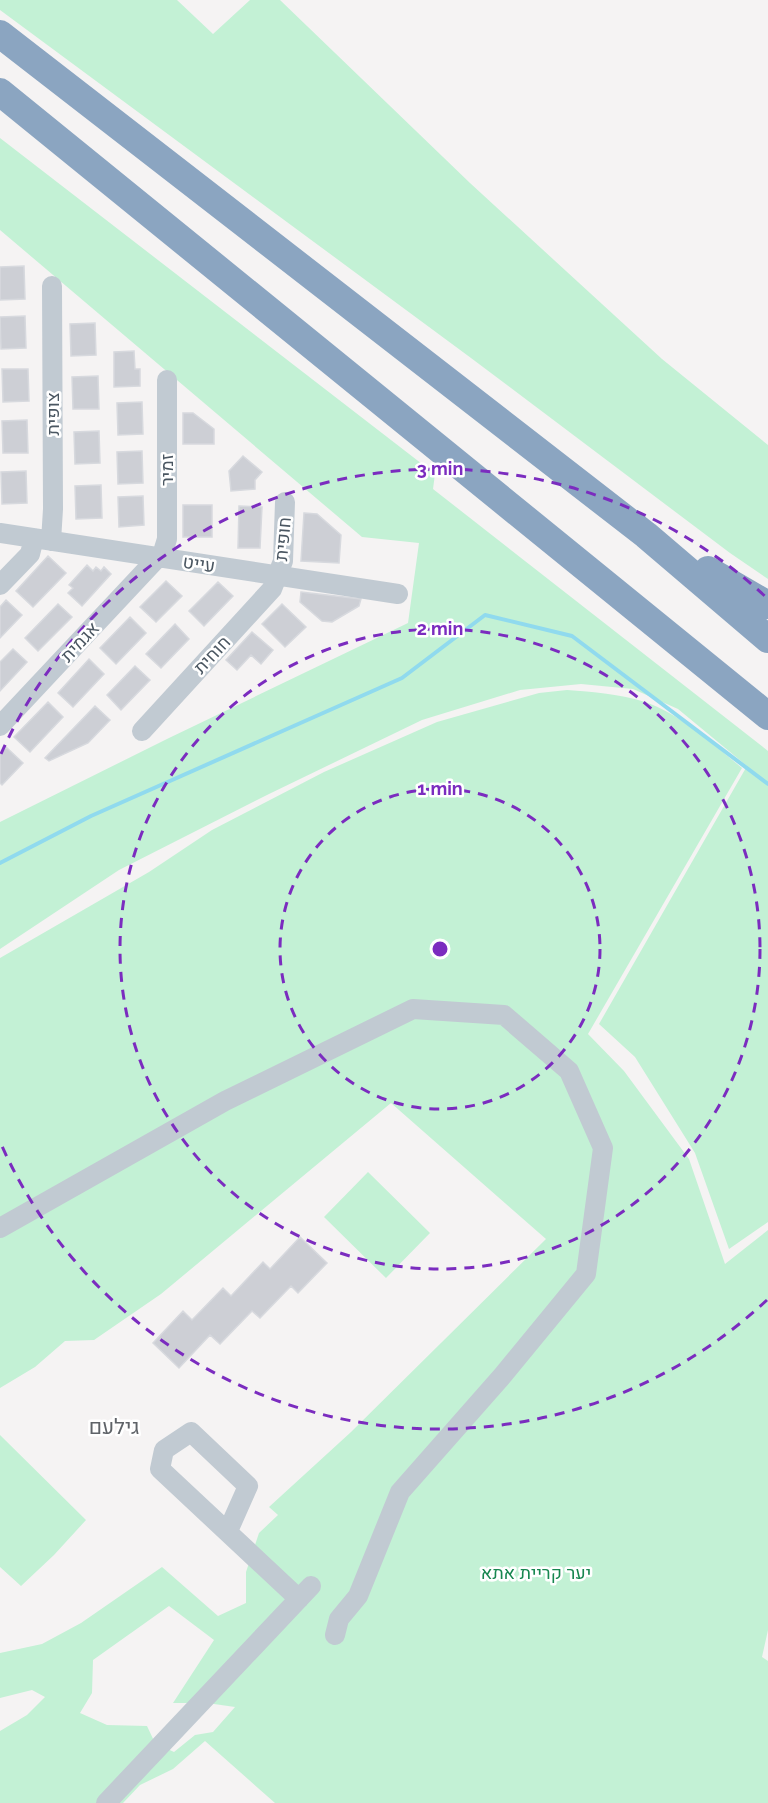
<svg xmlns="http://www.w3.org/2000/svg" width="768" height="1803" font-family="Raleway,Heebo,sans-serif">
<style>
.green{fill:#c3f1d5;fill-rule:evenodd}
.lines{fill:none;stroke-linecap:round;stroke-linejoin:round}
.stream{stroke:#90daee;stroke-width:4}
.building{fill:#cdcfd5;stroke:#d7d9de;stroke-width:1.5}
.minor{stroke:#c1cad2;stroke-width:20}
.highway{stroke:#8ba5c1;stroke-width:28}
.ring{fill:none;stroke:#7b2cbf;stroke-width:3;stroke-dasharray:10 8}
.labels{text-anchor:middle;stroke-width:5;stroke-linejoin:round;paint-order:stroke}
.street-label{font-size:18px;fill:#4a5661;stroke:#fff}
.park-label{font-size:18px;fill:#17864f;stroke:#fff}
.quarter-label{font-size:21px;fill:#5f6368;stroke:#fff}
.centre{fill:#7b2cbf;stroke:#fff;stroke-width:3}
.ring-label{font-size:18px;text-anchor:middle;font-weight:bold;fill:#7b2cbf;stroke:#fff;stroke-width:5;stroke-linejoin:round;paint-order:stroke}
</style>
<rect width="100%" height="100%" fill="#f5f3f3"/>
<path class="green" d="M0,0H177L213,34L250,0H280L470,183L662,359L768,445V579L730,553L471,358L0,10Z
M0,138L435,474L433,489L768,751V1222L729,1249L695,1153L635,1057L599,1024L747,766L678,709L633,689L581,684L520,690L422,720L269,794L119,870L0,949V822L169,738L408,623L419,543L362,537L0,230Z
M567,690C593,692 620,694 645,702C679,713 715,746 742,768L588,1034L624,1071L689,1159L725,1264L768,1230V1630L762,1657L768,1661V1803H275L205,1741L173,1769L140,1785L123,1803H0V1731L27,1715L45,1697L32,1690L0,1698V1653L42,1644L81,1623L162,1567L218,1616L246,1603V1572L259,1533L278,1515L269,1507L351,1432L546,1239L391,1103L161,1294L94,1340L65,1341L35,1367L0,1388V958L149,872L212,830L324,772L437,722L539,693ZM169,1606L214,1640L173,1703H207L235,1707L213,1732L195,1735L174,1752L155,1743L147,1726L107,1725L80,1713L92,1693L93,1660Z
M368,1172L430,1233L386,1278L324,1217Z
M0,1435L86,1520L54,1555L21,1586L0,1567Z"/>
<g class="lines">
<path class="stream" d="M0,863L91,816L402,678L485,615L572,636L768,784"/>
</g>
<path class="building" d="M24,266L25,299L0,300V267Z
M25,316L26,348L1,349L0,317Z
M95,323L96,355L71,356L70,324Z
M134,351L135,369H140V386L114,387V352Z
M2,369H28L29,401L3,402Z
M98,376L99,409H73L72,377Z
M142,402L143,434L118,435L117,403Z
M183,413H193L214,429V444H183Z
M27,420L28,453H3L2,421Z
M99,431L100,463L75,464L74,432Z
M142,451L143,483L118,484L117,452Z
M243,456L262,472L255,480V489L231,491L229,471Z
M26,471L27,503L2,504L1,472Z
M101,485L102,518L76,519L75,486Z
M143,496L144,525L119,527L118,497Z
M183,505H212V537H183Z
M239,506L262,507L260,548H238Z
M304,513L317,514L341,535L339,563L301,561Z
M48,556L66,573L33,607L16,591Z
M87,565L93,571L96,567L101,571L104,567L111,574L82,606L68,593L73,588L69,585Z
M166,581L182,596L156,622L140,607Z
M218,582L233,596L204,626L189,611Z
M301,592L361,599L359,606L332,622L322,621L300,602Z
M6,600L22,615L0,638V607Z
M58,604L72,617L38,651L25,638Z
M282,604L306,627L285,647L262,624Z
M130,617L146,633L116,664L100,648Z
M175,624L189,639L161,668L146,654Z
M252,632L273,650L261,664L251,655L237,670L226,660Z
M13,649L27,662L0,691V662Z
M89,659L104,674L73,707L58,693Z
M135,666L150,680L121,710L107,695Z
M48,702L63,717L30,752L14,737Z
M95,706L110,720L88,743L49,761L45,758Z
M6,747L23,763L2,785L0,783V754Z
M300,1237L327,1263L298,1293L291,1286L260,1318L252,1311L220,1344L210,1335L179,1368L153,1343L183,1311L192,1320L223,1288L231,1296L263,1262L270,1269Z"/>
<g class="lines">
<path class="minor" d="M0,533L398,594
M51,541L53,509L52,286
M0,585L30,554L34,538
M0,726L163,552L167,539V380
M142,731L272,589L283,561L285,502
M0,1228L225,1101L413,1009L504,1015L569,1071L603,1148L586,1274L503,1375L400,1492L358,1596L339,1619L335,1635
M228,1531L248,1486L191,1432L164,1450L160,1469L299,1599
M106,1803L311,1586"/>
<path class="highway" d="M0,34L646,535L768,639
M0,92L768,716
M708,570L768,605"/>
</g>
<g class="ring">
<circle cx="440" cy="949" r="160"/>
<circle cx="440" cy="949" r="320"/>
<path d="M767 1300A480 480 0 0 1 1 1144M1 754A480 480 0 0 1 767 598"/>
</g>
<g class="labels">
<g class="street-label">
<text transform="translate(53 414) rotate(-90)" y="6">צופית</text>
<text transform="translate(167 470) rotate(-90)" y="6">זמיר</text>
<text transform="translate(283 539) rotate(-85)" y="6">חופית</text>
<text transform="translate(199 564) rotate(9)" y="6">עייט</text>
<text transform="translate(80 642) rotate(-47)" y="6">אגמית</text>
<text transform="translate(212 655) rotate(-47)" y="6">חוחית</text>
</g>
<g class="park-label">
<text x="536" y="1579">יער קריית אתא</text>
</g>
<g class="quarter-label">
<text x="114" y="1434">גילעם</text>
</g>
</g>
<circle cx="440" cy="949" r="9" class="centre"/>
<g class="ring-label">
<text x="440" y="475">3 min</text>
<text x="440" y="635">2 min</text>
<text x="440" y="795">1 min</text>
</g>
</svg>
